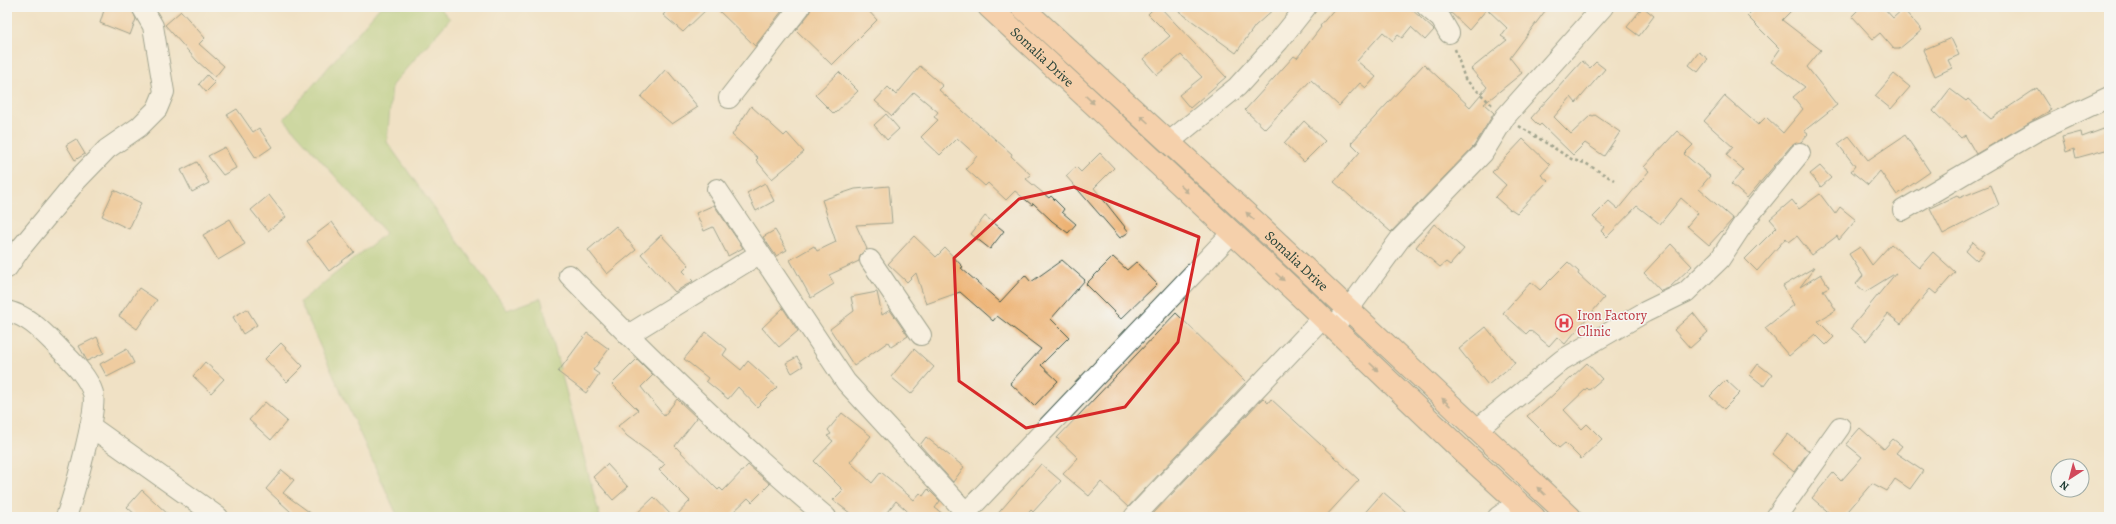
<svg xmlns="http://www.w3.org/2000/svg" width="2116" height="524" font-family="Alegreya,serif">
<style>
.green{fill:#a3cb77;stroke:#618456}
.building{fill:#edb273}
.lines{fill:none;stroke-linecap:round;stroke-linejoin:round}
.minor-casing{stroke:#3e564a;stroke-width:22}
.major-casing{stroke:#3e564a;stroke-width:24}
.path{stroke:#3e564a;stroke-width:2.5;stroke-dasharray:3 3;stroke-linecap:butt}
.minor{stroke:#fff;stroke-width:20}
.major{stroke:#fbbb8d;stroke-width:22}
.oneway{fill:#82765c}
.marked{fill:none;stroke:#d62828;stroke-width:3;stroke-linejoin:round}
.labels{text-anchor:middle;stroke-width:3;stroke-linejoin:round;paint-order:stroke}
.street-label{font-size:14px;fill:#1f3d34;stroke:#f6f6f2}
.health-label{font-size:14px;fill:#be3a42;stroke:#f6f6f2;text-anchor:start}
</style>
<rect width="100%" height="100%" fill="#f6f6f2"/>
<filter id="ink" filterUnits="userSpaceOnUse"><feTurbulence type="fractalNoise" baseFrequency=".025" numOctaves="2"/><feDisplacementMap in="SourceGraphic" scale="8" xChannelSelector="R" yChannelSelector="G"/><feConvolveMatrix kernelMatrix="1 2 1 2 8 2 1 2 1" color-interpolation-filters="sRGB"/></filter>
<filter id="wash" filterUnits="userSpaceOnUse"><feTurbulence type="fractalNoise" baseFrequency=".012" numOctaves="4" result="noise"/><feDisplacementMap in="SourceGraphic" scale="16" xChannelSelector="R" yChannelSelector="G"/><feGaussianBlur stdDeviation="0.9" result="paint"/><feColorMatrix in="noise" values="0 0 0 0 0 0 0 0 0 0 0 0 0 0 0 0 0 1.4 0 .05"/><feComposite in="paint" operator="in"/></filter>
<g filter="url(#wash)">
<rect width="100%" height="100%" fill="#f0e1c5"/>
<path class="green" d="M380,7H439L450,19L392,85L387,142L507,310L541,298L600,517H398L300,302L386,233L284,119Z"/>
<g id="blocks">
<path class="building" d="M105,7H131L136,19L130,35L100,23Z
M670,7H709L683,32L663,15Z
M715,7H785L755,46Z
M811,7H865L877,20L832,65L796,30L809,14Z
M1155,7H1160L1226,77L1190,108L1179,95L1202,77L1181,55L1157,75L1143,59L1170,36L1148,14Z
M1173,7H1276L1255,26L1236,53Z
M1336,7H1409L1434,30L1425,40L1411,27L1402,38L1398,35L1393,41L1383,32L1357,61L1376,77L1366,88L1360,83L1339,106L1311,80L1265,129L1245,110L1294,56L1297,58L1321,27L1320,26Z
M1445,7H1548L1510,58L1522,73L1484,104L1494,113L1474,146L1391,232L1334,182L1360,152L1351,143L1424,64L1470,107L1487,87L1471,69L1507,40L1501,36L1507,28L1487,9L1469,30Z
M1643,7L1654,16L1639,36L1627,27Z
M1756,7H1795L1782,20L1821,50L1807,67L1837,105L1804,131L1808,134L1801,142L1791,146L1747,198L1731,184L1744,170L1726,155L1733,147L1704,121L1725,96L1758,125L1766,117L1783,133L1803,109L1793,97L1805,87L1771,62L1780,49L1747,16Z
M1861,7H1883L1893,18L1903,9L1922,30L1899,49H1894L1880,33L1873,39L1852,16Z
M181,11L205,38L199,44L224,66L215,77L197,61L165,25Z
M1951,38L1959,55L1948,60L1952,68L1935,76L1923,50Z
M1699,52L1708,59L1698,72L1689,65Z
M1582,61L1590,68L1596,62L1605,69L1576,103L1571,97L1554,117L1571,134L1591,115L1593,116L1595,115L1620,132L1604,156L1585,143L1573,155L1541,124L1539,126L1531,118Z
M920,66L943,86L939,90L1012,154L1011,156L1031,175L1026,179L1049,198L1051,196L1064,209L1062,212L1076,224L1068,233L1052,221L1033,203L1032,205L1015,191L1006,200L988,183L985,186L966,169L977,156L957,138L940,155L921,137L938,120L934,117L938,112L914,92L892,116L875,101L888,87L896,95Z
M666,69L698,107L672,124L641,97Z
M839,72L858,91L834,114L815,95Z
M1894,74L1910,87L1891,109L1875,96Z
M207,75L215,83L206,92L199,84Z
M2037,88L2051,110L1976,154L1965,135L1961,138L1933,111L1950,89L1966,101L1968,99L1991,119Z
M751,106L784,136L787,133L804,152L772,179L756,160L758,158L732,135Z
M237,109L253,132L259,128L272,147L256,158L227,115Z
M886,114L899,129L887,140L874,125Z
M1304,121L1325,141L1304,162L1284,143Z
M2109,127V149L2076,158L2074,149L2066,152L2062,137L2081,132L2082,137Z
M1677,131L1693,145L1684,154L1710,176L1699,189L1733,219L1709,245L1687,226L1698,213L1681,198L1660,224L1637,206L1607,237L1601,231L1604,227L1593,217L1609,201L1618,209L1649,171L1644,167Z
M1905,135L1930,172L1897,195L1880,171L1868,185L1851,171L1855,166L1838,144L1849,136L1868,160Z
M76,139L85,154L75,160L66,145Z
M1523,139L1550,165L1541,175L1548,181L1517,213L1511,209L1510,210L1495,197L1506,185L1492,172Z
M225,147L236,168L223,175L208,156Z
M1100,153L1114,168L1094,188L1129,232L1120,238L1066,176L1076,167L1081,172Z
M197,162L209,183L192,192L181,170Z
M1820,166L1831,178L1821,187L1810,174Z
M765,183L774,201L756,211L747,193Z
M1991,185L1999,205L1943,234L1930,208L1957,195L1959,198Z
M889,186L892,223L856,225L867,249L860,255L859,261L829,275L834,284L811,298L790,260L814,246L817,251L836,242L822,200L855,189Z
M114,190L141,203L129,229L102,216Z
M1820,194L1835,214L1840,207L1856,220L1839,240L1837,236L1812,255L1797,236L1789,242L1786,238L1757,271L1745,259L1777,227L1770,219L1792,200L1799,209Z
M269,195L286,217L268,231L251,210Z
M714,205L743,248L728,256L713,227L704,231L696,213Z
M985,216L1004,231L990,249L971,234Z
M230,219L245,244L218,260L203,235Z
M332,222L354,252L329,271L307,241Z
M1434,224L1464,249L1450,265L1446,262L1440,267L1416,247Z
M616,226L636,250L607,274L588,250Z
M775,230L787,250L776,256L763,237Z
M661,235L689,265L683,271L693,281L675,292L641,254Z
M914,236L936,257L945,248L963,267L961,268L1000,302L1025,275L1031,282L1062,260L1085,280L1051,319L1069,337L1041,365L1058,381L1034,406L1010,383L1041,349L997,316L993,321L960,292L926,304L916,273L907,282L888,264Z
M1973,242L1984,252L1977,261L1966,251Z
M1671,244L1692,266L1669,288L1661,291L1644,273Z
M1891,244L1919,268L1933,252L1955,272L1936,294L1930,289L1901,324L1888,314L1866,341L1851,328L1896,273L1865,292L1856,284L1863,276L1849,254L1860,247L1872,265Z
M1113,257L1127,270L1136,262L1157,284L1121,319L1086,284Z
M1568,262L1579,272L1578,274L1604,298L1565,344L1557,337L1549,346L1530,330L1526,334L1503,313L1531,282L1540,290Z
M1815,267L1800,287L1821,274L1829,287L1823,290L1836,310L1818,321L1834,337L1826,345L1815,334L1789,356L1765,328L1794,305L1783,286Z
M139,288L157,300L137,329L119,316Z
M877,292L882,315L890,310L908,336L891,347L888,342L854,366L830,329L854,311L851,297Z
M783,308L798,331L779,347L762,328Z
M247,309L257,325L243,334L233,317Z
M1176,313L1246,382L1128,507L1101,482L1089,496L1063,474L1078,458L1057,438Z
M1693,313L1708,332L1690,348L1674,330Z
M1486,327L1515,363L1488,385L1459,349Z
M706,332L727,349L723,355L741,370L748,361L777,387L757,407L738,387L728,399L706,381L708,378L684,359Z
M587,333L609,349L593,370L599,374L586,393L558,372Z
M97,337L104,353L87,361L79,346Z
M281,343L303,366L287,382L265,359Z
M127,349L134,363L107,377L100,364Z
M914,349L934,367L911,394L891,377Z
M797,357L803,366L792,373L786,363Z
M637,359L653,375L641,387L664,416L677,399L697,418L675,446L718,490L720,488L723,491L748,465L770,484L752,502L748,498L728,517H675L690,501L659,470L665,464L627,436L618,426L638,410L612,384Z
M205,362L224,379L211,393L193,376Z
M1587,363L1602,379L1589,390L1587,388L1564,410L1582,429L1587,424L1602,439L1581,459L1565,443L1559,448L1527,416L1539,406L1540,407Z
M1758,364L1772,375L1764,386L1750,375Z
M1726,380L1740,393L1724,409L1710,396Z
M1263,398L1268,403L1271,399L1359,480L1325,517H1150Z
M265,402L287,421L271,440L249,420Z
M842,413L871,436L850,462L872,483L881,472L914,500L920,493L923,496L928,489L940,501L935,508L947,517H914L896,501L883,517H855L833,500L843,490L814,461L833,441L827,436L831,434L828,430Z
M1860,428L1884,449L1893,439L1902,446L1896,453L1923,471L1910,489L1895,479L1887,491L1872,483L1843,517H1834L1812,498L1833,473L1841,481L1862,457L1846,444Z
M1788,434L1809,451L1794,472L1772,454Z
M926,437L964,467L953,482L920,445Z
M607,464L628,487L613,500L593,477Z
M1041,464L1061,481L1033,512L1031,510L1025,517H995Z
M282,470L294,480L283,493L316,517H287L291,512L266,489Z
M142,490L171,517H138L127,507Z
M1383,492L1412,517H1361Z
M654,497L673,517H633Z"/>
</g>
</g>
<g filter="url(#ink)">
<use href="#blocks" fill-opacity="0" stroke="#3e564a" stroke-width="1"/>
<g class="lines">
<g class="minor-casing">
<path id="minor" d="M1427,7L1441,19L1449,33
M729,98L800,7
M1169,142L1237,87L1279,41L1306,7
M717,189L846,382L970,517
M1903,210L2035,132L2109,97
M870,260L921,335
M7,268L20,249L77,180L107,149L139,127L157,109L164,92L153,26L142,7
M569,275C651,359 736,442 826,517
M7,311C28,316 41,330 56,345C69,359 87,374 93,393C98,410 73,497 66,517
M1333,327L1348,310L1400,239L1483,153L1505,117L1603,7
M628,335L759,254
M90,426L218,517
M1476,430L1562,360L1645,312L1686,292L1720,259L1747,218L1800,153
M962,517L1232,233
M1134,517L1323,318
M1498,517L1518,503
M1776,517L1840,427"/>
</g>
<g class="major-casing">
<g id="major">
<path id="s1" d="M989,7L1299,295L1459,448L1534,517"/>
<path id="s2" d="M1022,7L1261,227L1570,517"/>
</g>
</g>
<path class="path" d="M1455,49L1465,79L1493,106
M1519,126L1573,160L1585,163L1614,180"/>
<use href="#minor" class="minor"/>
<use href="#major" class="major"/>
</g>
<defs><path id="oneway-solid" d="M-6-.8H1V-3.2L6.5 0L1 3.2V.8H-6Z"/></defs>
<g class="oneway">
<use href="#oneway-solid" transform="translate(1090 100) rotate(43)"/>
<use href="#oneway-solid" transform="translate(1144 119) rotate(-138)"/>
<use href="#oneway-solid" transform="translate(1184 189) rotate(43)"/>
<use href="#oneway-solid" transform="translate(1250 216) rotate(-137)"/>
<use href="#oneway-solid" transform="translate(1280 277) rotate(42)"/>
<use href="#oneway-solid" transform="translate(1374 367) rotate(44)"/>
<use href="#oneway-solid" transform="translate(1446 402) rotate(-137)"/>
<use href="#oneway-solid" transform="translate(1541 491) rotate(-137)"/>
</g>
</g>
<path d="M0 0H2116V524H0ZM1074,187L1199,237L1178,342L1125,407L1026,428L959,381L954,258L1019,199Z" fill="#f0e1c5" fill-opacity=".55" fill-rule="evenodd"/>
<path class="marked" d="M1074,187L1199,237L1178,342L1125,407L1026,428L959,381L954,258L1019,199Z"/>
<defs>
<g id="hospital-ring" transform="scale(0.9)"><circle r="9.5" fill="#f6f6f2" stroke="#e0444e" stroke-width="1.5"/><path d="M-5-5h3v3.5h4V-5h3V5h-3V1.5h-4V5h-3Z" fill="#e0444e"/></g>
</defs>
<g fill-rule="evenodd">
<use href="#hospital-ring" x="1564" y="323"/>
</g>
<g class="labels">
<g class="street-label">
<text dy="5" stroke="none"><textPath href="#s1" startOffset="73">Somalia Drive</textPath></text>
<text dy="5" stroke="none"><textPath href="#s2" startOffset="374">Somalia Drive</textPath></text>
</g>
<g class="health-label">
<text x="1577" y="320">Iron Factory<tspan x="1577" dy="16">Clinic</tspan></text>
</g>
</g>
<rect width="2116" height="524" fill="none" stroke="#f6f6f2" stroke-width="24"/>
<g transform="translate(2070 478) rotate(216)"><circle r="19" fill="#f6f6f2" stroke="#a0aca6"/>
<path d="M0-3L7 15L0 10L-7 15Z" fill="#d1495b"/>
<text y="-6" font-size="11" font-weight="bold" text-anchor="middle" fill="#1f3d34">N</text>
</g>
</svg>
